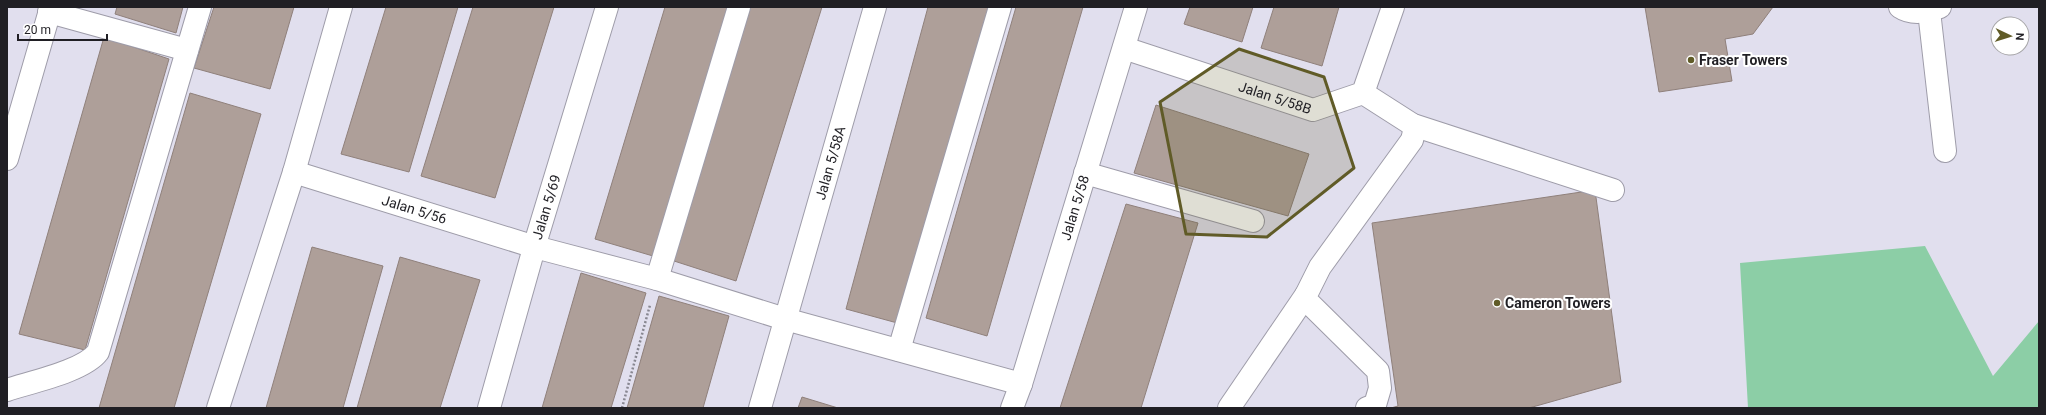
<svg xmlns="http://www.w3.org/2000/svg" width="2046" height="415" font-family="Roboto,sans-serif">
<style>
.green{fill:#8ccea6}
.building{fill:#ae9f99;stroke:#8f807b}
.lines{fill:none;stroke-linecap:round;stroke-linejoin:round}
.minor-casing{stroke:#9e9ca9;stroke-width:24}
.path{stroke:#888791;stroke-width:2.5;stroke-dasharray:2 2;stroke-linecap:butt}
.minor{stroke:#fff;stroke-width:22}
.marked{fill:#605b27;fill-opacity:0.2;stroke:#605b27;stroke-width:3;stroke-linejoin:round}
.poi-dot{fill:#605b27;stroke:#fff;stroke-width:1.5}
.labels{text-anchor:middle;stroke-width:4;stroke-linejoin:round;paint-order:stroke}
.poi-label{font-size:14px;font-weight:bold;fill:#201f24;stroke:#fff;text-anchor:start}
.street-label{font-size:14px;fill:#201f24;stroke:#fff}
</style>
<rect width="100%" height="100%" fill="#e1dfee"/>
<path class="green" d="M1925,246L1993,376L2039,321V408H1748L1740,263Z"/>
<path class="building" d="M117,7H183L176,33L115,14Z
M214,7H294L270,89L194,68Z
M386,7H458L409,172L341,154Z
M473,7H554L495,198L421,176Z
M665,7H732L653,256L595,239Z
M750,7H822L736,281L671,260Z
M928,7H994L901,324L846,309Z
M1016,7H1083L987,336L926,318Z
M1190,7H1253L1242,42L1184,24Z
M1274,7H1339L1322,66L1261,48Z
M1645,7H1773L1753,34L1725,39L1732,81L1659,92Z
M104,37L169,59L85,350L19,334Z
M190,93L261,114L174,408H99Z
M1156,105L1309,154L1288,216L1134,173Z
M1595,190L1621,382L1529,408H1391L1398,406L1372,223Z
M1126,204L1198,223L1141,408H1060Z
M312,247L383,266L343,408H266Z
M400,257L480,280L440,408H357Z
M581,273L646,293L611,408H542Z
M659,296L729,316L703,408H627Z
M802,397L838,408H798Z"/>
<g class="lines">
<g class="minor-casing">
<g id="minor">
<path d="M1900,7C1912,15 1927,12 1940,7"/>
<path d="M1929,11L1945,151"/>
<path d="M49,12L187,50"/>
<path id="s1" d="M1124,48L1313,110L1363,93L1393,7"/>
<path d="M1363,93L1413,125L1613,190"/>
<path d="M7,159L51,7"/>
<path id="s2" d="M294,172L535,247L657,279L785,319L1021,384"/>
<path d="M1085,173L1253,221"/>
<path d="M657,279L739,7"/>
<path d="M899,350L1000,7"/>
<path d="M7,390C31,382 84,371 98,352L200,7"/>
<path d="M218,408L294,172L341,7"/>
<path id="s3" d="M489,408L538,234L607,7"/>
<path id="s4" d="M760,408L875,7"/>
<path id="s5" d="M1012,408L1021,384L1136,7"/>
<path d="M1229,408L1306,295"/>
<path d="M1367,408L1375,405L1380,388L1378,371L1308,302L1306,295L1320,267L1412,140L1414,132L1413,125"/>
</g>
</g>
<path class="path" d="M622,408L650,305"/>
<use href="#minor" class="minor"/>
</g>
<path class="marked" d="M1239,49L1324,77L1354,168L1267,237L1186,234L1160,102Z"/>
<g class="poi-dot">
<circle cx="1691" cy="60" r="4"/>
<circle cx="1497" cy="303" r="4"/>
</g>
<g class="labels">
<g class="poi-label">
<text x="1699" y="65">Fraser Towers</text>
<text x="1505" y="308">Cameron Towers</text>
</g>
<g class="street-label">
<text dy="5" stroke="none"><textPath href="#s1" startOffset="159">Jalan 5/58B</textPath></text>
<text dy="5" stroke="none"><textPath href="#s4" startOffset="255">Jalan 5/58A</textPath></text>
<text dy="5" stroke="none"><textPath href="#s3" startOffset="209">Jalan 5/69</textPath></text>
<text dy="5" stroke="none"><textPath href="#s5" startOffset="210">Jalan 5/58</textPath></text>
<text dy="5" stroke="none"><textPath href="#s2" startOffset="126">Jalan 5/56</textPath></text>
</g>
</g>
<rect width="2046" height="415" fill="none" stroke="#201f24" stroke-width="16"/>
<g transform="translate(2010 36) rotate(94)"><circle r="19" fill="#ffffff" stroke="#a6a5a7"/>
<path d="M0-3L7 15L0 10L-7 15Z" fill="#605b27"/>
<text y="-6" font-size="11" font-weight="bold" text-anchor="middle" fill="#201f24">N</text>
</g>
<path d="M18 34v6h89v-6" fill="none" stroke="#201f24" stroke-width="2"/>
<text x="24" y="34" font-size="12" fill="#201f24" stroke="#ffffff" stroke-width="3" paint-order="stroke">20 m</text>
</svg>
